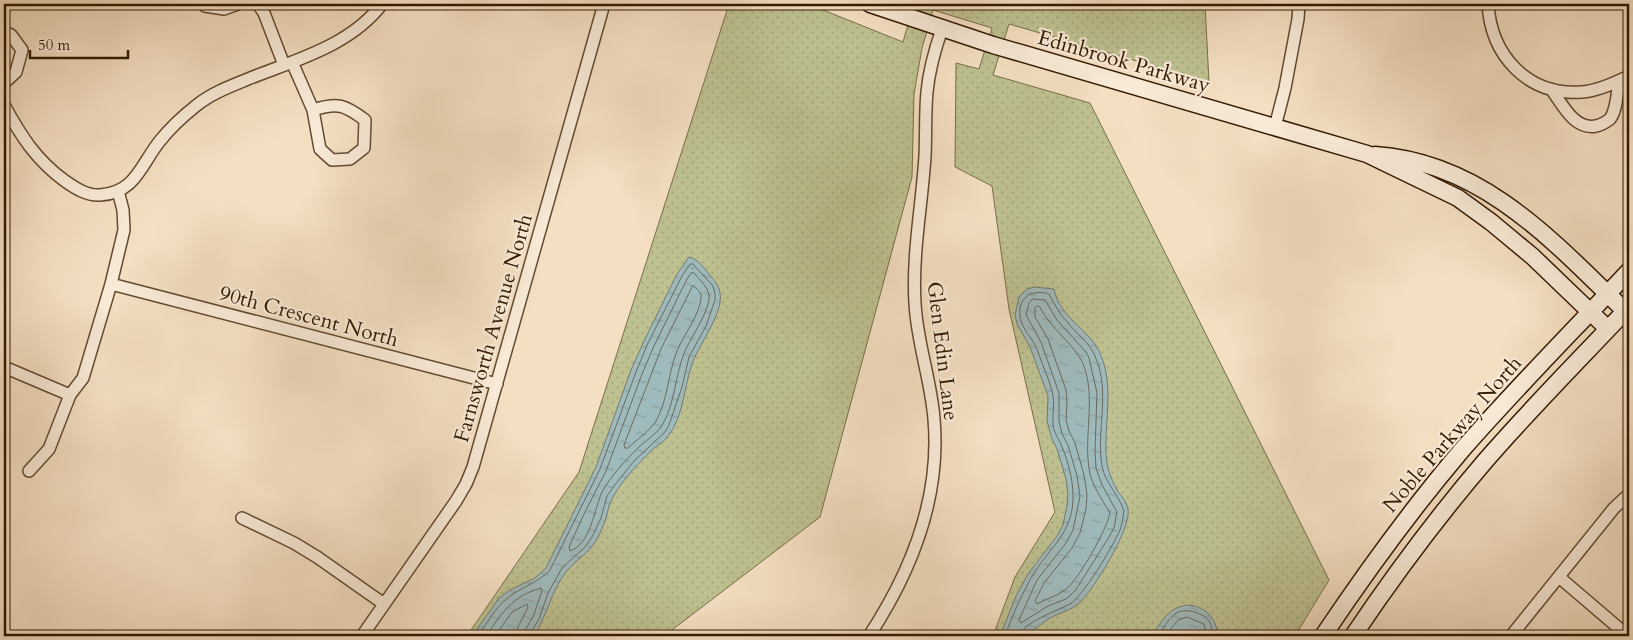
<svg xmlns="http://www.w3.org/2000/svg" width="1633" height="640" font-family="Cardo,serif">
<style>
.grass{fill:url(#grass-dots);stroke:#786e48}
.water{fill:url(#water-ripples);stroke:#747a71}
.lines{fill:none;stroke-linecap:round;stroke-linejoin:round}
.shore{stroke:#696a5e;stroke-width:1}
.street-casing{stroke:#634b30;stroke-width:14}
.secondary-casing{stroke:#331a00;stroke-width:19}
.street{stroke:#f8ead7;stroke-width:11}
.secondary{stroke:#f8ead7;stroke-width:16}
.labels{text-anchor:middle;stroke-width:4.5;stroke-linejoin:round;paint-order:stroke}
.street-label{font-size:21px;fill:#331a00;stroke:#f8ead7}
</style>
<defs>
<pattern id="grass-dots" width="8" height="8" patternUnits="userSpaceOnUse" patternTransform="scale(1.25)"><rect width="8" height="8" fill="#bec191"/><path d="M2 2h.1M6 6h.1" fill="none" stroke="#a4a57b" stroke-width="1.8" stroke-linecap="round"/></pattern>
<pattern id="water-ripples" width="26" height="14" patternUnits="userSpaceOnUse" patternTransform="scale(1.25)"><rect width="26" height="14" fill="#9fbabd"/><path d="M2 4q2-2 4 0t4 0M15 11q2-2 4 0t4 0" fill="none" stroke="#899fa1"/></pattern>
</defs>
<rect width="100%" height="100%" fill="#f4dfc2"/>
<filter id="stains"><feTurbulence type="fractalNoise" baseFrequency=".004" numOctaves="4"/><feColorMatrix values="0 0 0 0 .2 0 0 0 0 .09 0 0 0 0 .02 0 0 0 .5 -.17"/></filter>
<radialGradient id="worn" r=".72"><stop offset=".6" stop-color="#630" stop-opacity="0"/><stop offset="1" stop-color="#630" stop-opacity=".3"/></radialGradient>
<path class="grass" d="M729,4H808L903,42L914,4H1205L1209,82L1009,24L993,75L1090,103L1329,580L1295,636H993L1015,577L1055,512L1009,309L992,186L955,167L956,63L979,69L992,28L933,10L922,48L914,94L912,177L820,517L664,636H467L579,472Z"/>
<path class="water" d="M689,257C698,259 703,267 709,274C714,280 719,285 720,293C724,314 697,346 691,367C684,389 683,416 669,435C665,441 658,445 652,450C638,464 623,479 613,497C609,503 608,511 606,518C604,525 600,533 597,539C590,553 575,560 566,572C551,591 547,616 534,636H472L499,598L510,590L535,578L546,568L596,467L631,370L644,341L677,274Z
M1034,287L1054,289C1059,317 1089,329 1100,353C1114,385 1105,417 1106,450C1106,465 1110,477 1117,490C1121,496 1127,502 1128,509C1132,528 1092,593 1078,604C1071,610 1062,612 1054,616C1043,621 1034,632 1022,636C1016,638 1006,636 1000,636L1016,596L1028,574L1057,536L1063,525L1067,505L1068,495L1066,479L1057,449L1052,439L1047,421L1048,396L1030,347L1017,324L1015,315L1019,297L1027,289Z
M1187,605C1206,606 1216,618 1218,636H1151C1163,621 1166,609 1187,605Z"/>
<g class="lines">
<path class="shore" d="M694,273C699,279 708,287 709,295C711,309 691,337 685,351C675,374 675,406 661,427C656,434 648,439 641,445C627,459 612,474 602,492C594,509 591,544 570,551L569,547L584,514L606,471L642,374L654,346L687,279L691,273Z
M693,286C697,288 702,293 701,298C700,314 683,336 677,351C668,373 668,400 656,421C650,431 636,440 628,448H625L624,445L661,349Z
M1033,299L1045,300L1057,320L1086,352L1089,358L1097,393L1095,451L1096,468L1102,485L1117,512L1114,528L1109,537L1075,591L1066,599L1048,606L1021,623L1019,620L1037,580L1066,543L1073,530L1080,496L1077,476L1068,445L1062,434L1059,421V393L1041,342L1026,315L1029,303Z
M1038,306L1040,307C1051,330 1078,346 1085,369C1095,402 1084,435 1089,468C1091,485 1102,499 1110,513C1107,529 1078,581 1065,590C1057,596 1046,599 1037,604L1035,601L1044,583L1072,548L1080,533L1086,509L1087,495L1084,475L1075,443L1069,431L1066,420L1067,404L1066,390L1048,339L1035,317V308Z
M478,636C486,625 494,610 504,601C518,588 537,584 550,570L600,469L636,372L648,343L682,276L690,264H693L713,286L715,294V300L706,326L689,357L682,387L669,425L665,432L634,461L614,486L607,496L601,518L592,537L585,547L562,568L548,593L539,619L531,632L530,636
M486,636C502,613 512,596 541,588L542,591L533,617L525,630L524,636
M495,636L512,612L527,604L528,607L518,627L516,636
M1005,636C1012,616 1021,596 1031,578C1048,548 1074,534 1073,495C1073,480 1068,461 1062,447C1060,441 1056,436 1054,430C1051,419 1055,408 1053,396C1051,384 1045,372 1041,360C1039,355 1037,348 1034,343C1029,335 1021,326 1020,316C1018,296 1033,289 1049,294C1055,305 1060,315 1068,323C1077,334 1090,343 1095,356C1111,392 1096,429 1102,466C1105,483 1119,495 1124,511C1123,518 1122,524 1120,530C1113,546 1084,595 1070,604C1059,610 1021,623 1020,636
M1158,636C1163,629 1168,619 1175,614C1184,607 1202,612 1209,621C1212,625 1212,631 1213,636
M1165,636L1178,620L1187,617L1204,624L1207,636"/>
<g class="street-casing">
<path id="street" d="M203,4L205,6L224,9L238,4
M258,4L264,13L284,65
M1488,4C1491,56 1528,96 1582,92C1596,91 1617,82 1629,76
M4,32L11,35L22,50L16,72L4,83
M292,62L313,110L320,149L332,160L350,159L364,148L365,120C345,105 338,102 313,110
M1551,89C1563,105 1574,130 1596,126C1601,125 1606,122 1610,119C1617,110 1617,92 1619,81
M4,105C21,136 36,160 65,181C75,188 87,196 100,195C135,193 141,165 159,142C170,128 183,116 197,105C212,93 231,86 248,79C295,60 350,46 382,4
M1275,127L1285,88L1298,19L1299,4
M111,284L497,384
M4,367L70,395
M29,471L49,449L70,395L83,378L111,284L124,230L123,210L118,191
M242,518L294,543L317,557L384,604
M1559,577L1628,636
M362,636L456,501L466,484L473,467L604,4
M869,636C911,572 941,498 934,419C931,380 917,343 915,303C912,254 922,205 925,156C926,135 925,113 927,92C929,70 935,49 942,29
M1511,636L1614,508L1629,494"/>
</g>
<g class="secondary-casing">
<path id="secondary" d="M870,4L993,45L1367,154L1458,198L1491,222L1532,256L1608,329
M1375,155C1482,162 1553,241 1625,311
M1323,636C1366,572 1411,510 1461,451C1515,389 1573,331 1629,271
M1353,636C1394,575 1438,516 1486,460C1532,407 1581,358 1629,307"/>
</g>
<use href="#street" class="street"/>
<use href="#secondary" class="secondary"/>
</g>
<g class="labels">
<g class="street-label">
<text transform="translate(1124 61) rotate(16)" y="7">Edinbrook Parkway</text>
<text transform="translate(309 316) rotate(15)" y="7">90th Crescent North</text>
<text transform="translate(493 328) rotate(-74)" y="7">Farnsworth Avenue North</text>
<text transform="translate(943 351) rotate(83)" y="7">Glen Edin Lane</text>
<text transform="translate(1452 434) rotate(-49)" y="7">Noble Parkway North</text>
</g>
</g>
<rect width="1633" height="640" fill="none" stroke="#f4dfc2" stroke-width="20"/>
<rect x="5" y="5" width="1623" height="630" fill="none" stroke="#331a00" stroke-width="2.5"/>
<rect x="10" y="10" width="1613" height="620" fill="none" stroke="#331a00"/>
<path d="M30 50v8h98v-8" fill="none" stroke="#331a00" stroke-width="2.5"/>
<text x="38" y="50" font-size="15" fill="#331a00" stroke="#f8ead7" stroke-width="4" paint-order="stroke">50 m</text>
<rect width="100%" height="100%" filter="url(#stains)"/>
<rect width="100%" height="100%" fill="url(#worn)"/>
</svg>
